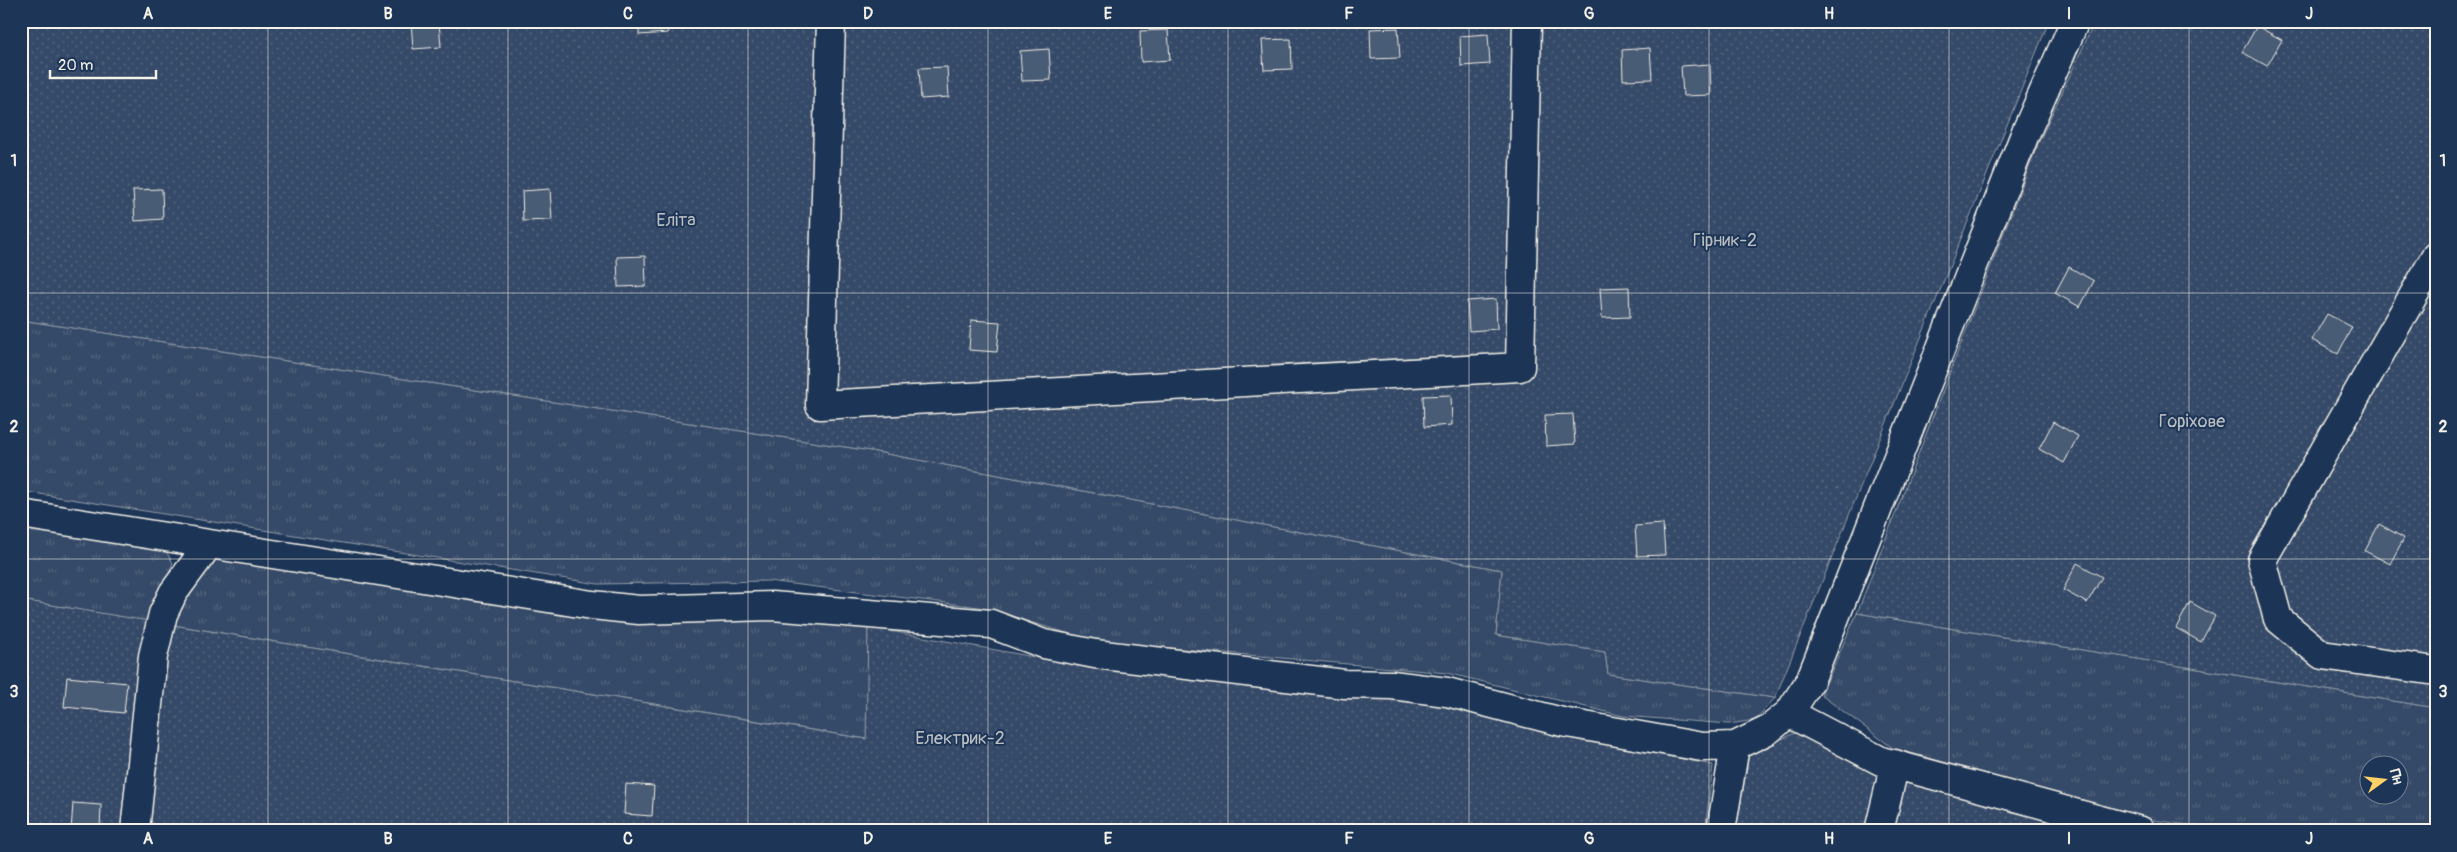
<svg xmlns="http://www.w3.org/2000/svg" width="2457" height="852" font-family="Pangolin,sans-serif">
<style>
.grass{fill:url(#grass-tufts);stroke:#949ea8;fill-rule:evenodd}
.park{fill:url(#park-dots);stroke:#949ea8}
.building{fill:#485b74;stroke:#f4f1e8}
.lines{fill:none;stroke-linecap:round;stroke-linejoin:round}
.minor-casing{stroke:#f4f1e8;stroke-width:31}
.minor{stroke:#1d3557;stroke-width:28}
.grid{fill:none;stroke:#f4f1e8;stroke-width:1;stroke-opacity:0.55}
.labels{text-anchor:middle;stroke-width:4;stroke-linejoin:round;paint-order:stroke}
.park-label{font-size:18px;fill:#bbbfc1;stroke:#1d3557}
.neatline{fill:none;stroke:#f4f1e8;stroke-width:2}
.grid-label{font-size:16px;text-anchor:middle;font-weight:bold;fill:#f4f1e8}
</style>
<defs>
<pattern id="grass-tufts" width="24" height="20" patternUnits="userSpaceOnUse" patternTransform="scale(1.25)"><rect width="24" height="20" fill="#354a67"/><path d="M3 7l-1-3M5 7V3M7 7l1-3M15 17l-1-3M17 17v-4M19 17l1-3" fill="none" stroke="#53657d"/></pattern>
<pattern id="park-dots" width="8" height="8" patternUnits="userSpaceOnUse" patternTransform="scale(1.25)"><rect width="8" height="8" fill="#354a67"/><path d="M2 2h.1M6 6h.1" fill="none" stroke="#53657d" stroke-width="1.8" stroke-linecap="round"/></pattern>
</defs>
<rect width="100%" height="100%" fill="#1d3557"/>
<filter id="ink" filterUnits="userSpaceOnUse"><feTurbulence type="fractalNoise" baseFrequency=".02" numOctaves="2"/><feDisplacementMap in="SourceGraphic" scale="10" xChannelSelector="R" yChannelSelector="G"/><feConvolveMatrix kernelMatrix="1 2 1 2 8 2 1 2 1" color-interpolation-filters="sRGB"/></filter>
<g filter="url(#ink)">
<path class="grass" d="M21,320L871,451L1502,570L1496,635L1605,652L1608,674L1775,698L1755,720L1729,724L1623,716L1447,673L1094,641L979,607L768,581L598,584L21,491Z
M21,523L162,545L173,563L151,622L21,600Z
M217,559L772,614L868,627L867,739L167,624L186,590Z
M1857,613L2436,708V831H2234L2152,820L1893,748L1821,695ZM2370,764H2400V794H2370Z"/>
<path class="park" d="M21,21H2049L1775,698L1608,674L1605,652L1496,635L1502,570L871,451L21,320Z
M2095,21H2436V708L1857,613L2038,144Z
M21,600L866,739L868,627L1090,667L1436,704L1549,733L1713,765L1705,831H21Z
M1797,732L1877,772L2087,831H1736L1749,754Z"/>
<path class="building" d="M411,21H439L441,47L413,49Z
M639,21H667L668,33L639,35Z
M2257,26L2282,40L2267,66L2242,52Z
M1398,28L1400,58L1371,59L1370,29Z
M1168,30L1170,60L1141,62L1140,31Z
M1488,34L1490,64L1461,66L1460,36Z
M1291,39L1292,69L1264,70L1262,40Z
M1650,48L1652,79L1623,80L1622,50Z
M1049,49L1051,80L1022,81L1020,51Z
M1710,64L1711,95L1683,96L1681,66Z
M947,67L949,97L921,99L919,68Z
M162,189L163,219L135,221L133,190Z
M550,189L552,220L523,221L522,191Z
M645,256L646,286L618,287L617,257Z
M2069,267L2094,281L2080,307L2055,293Z
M1629,287L1630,317L1602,318L1600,288Z
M1496,299L1497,329L1469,331L1467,301Z
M2327,314L2352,327L2338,354L2312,340Z
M971,320L1000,322L997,352L969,350Z
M1451,395L1452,425L1424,427L1423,396Z
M1573,414L1575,444L1546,446L1545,415Z
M2053,422L2078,436L2064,463L2039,449Z
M1663,524L1665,555L1637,556L1635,526Z
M2379,524L2404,538L2390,564L2365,551Z
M2077,563L2102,577L2087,603L2063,590Z
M2190,602L2215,616L2201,642L2176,628Z
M67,677L127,683L124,713L64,707Z
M626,784L654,786L652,816L624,814Z
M73,803L101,805L100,831H71Z"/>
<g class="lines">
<g class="minor-casing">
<path id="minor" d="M831,21L820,405L1520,367L1527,21
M2436,256L2262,560L2278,619L2322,655L2436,671
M21,514L592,605L639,610L772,606L991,624L1044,644L1095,654L1345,684L1392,685L1447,692L1562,722L1702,747L1735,746L1768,730L1789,713L1810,681L2025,134L2075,21
M1789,713L1881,761L2141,831
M135,831L153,656L163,614L173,593L209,544
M1721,831L1735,746
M1879,831L1895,764"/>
</g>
<use href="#minor" class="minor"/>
</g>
</g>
<path class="grid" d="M268,21V831M508,21V831M748,21V831M988,21V831M1228,21V831M1469,21V831M1709,21V831M1949,21V831M2189,21V831M21,293H2436M21,559H2436"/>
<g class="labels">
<g class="park-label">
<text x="676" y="226">Еліта</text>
<text x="1725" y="246">Гірник-2</text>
<text x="2192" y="427">Горіхове</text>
<text x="960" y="744">Електрик-2</text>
</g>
</g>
<rect width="2457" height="852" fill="none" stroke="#1d3557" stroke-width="55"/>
<g transform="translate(2384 780) rotate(75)"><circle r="24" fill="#1d3557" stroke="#738091"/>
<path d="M0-4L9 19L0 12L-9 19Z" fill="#ffd166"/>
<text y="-8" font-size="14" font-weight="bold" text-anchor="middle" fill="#f4f1e8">Пн</text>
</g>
<path d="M50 70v8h106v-8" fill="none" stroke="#f4f1e8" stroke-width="2.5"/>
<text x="58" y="70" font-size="15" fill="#f4f1e8" stroke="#1d3557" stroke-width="4" paint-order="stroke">20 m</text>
<rect x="28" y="28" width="2402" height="796" class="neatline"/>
<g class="grid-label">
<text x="148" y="19">A</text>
<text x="388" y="19">B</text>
<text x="628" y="19">C</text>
<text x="868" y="19">D</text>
<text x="1108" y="19">E</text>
<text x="1349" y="19">F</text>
<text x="1589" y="19">G</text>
<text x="1829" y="19">H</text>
<text x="2069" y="19">I</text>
<text x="2309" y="19">J</text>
<text x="14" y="166">1</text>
<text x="2443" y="166">1</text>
<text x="14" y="432">2</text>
<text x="2443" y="432">2</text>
<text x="14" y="697">3</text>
<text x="2443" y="697">3</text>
<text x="148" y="844">A</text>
<text x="388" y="844">B</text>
<text x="628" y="844">C</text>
<text x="868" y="844">D</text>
<text x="1108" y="844">E</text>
<text x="1349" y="844">F</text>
<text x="1589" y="844">G</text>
<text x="1829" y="844">H</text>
<text x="2069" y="844">I</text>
<text x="2309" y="844">J</text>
</g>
</svg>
